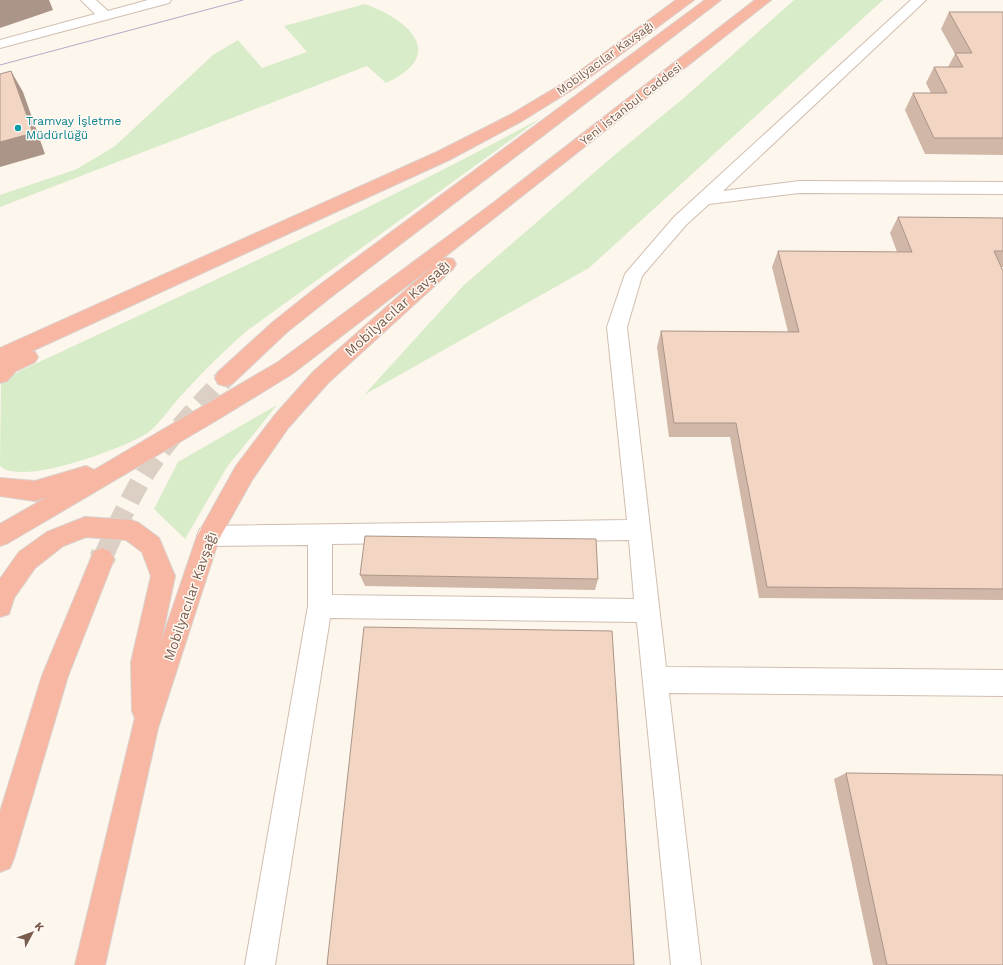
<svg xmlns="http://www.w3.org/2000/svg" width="1003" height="965" font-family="'Work Sans',sans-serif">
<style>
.green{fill:#d8ecc9}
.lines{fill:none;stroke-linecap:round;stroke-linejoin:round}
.highway-tunnel-far1{stroke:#dcd0c4;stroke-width:20;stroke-dasharray:20 10;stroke-linecap:butt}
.highway-tunnel{stroke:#dcd0c4;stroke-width:26;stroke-dasharray:26 14;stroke-linecap:butt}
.minor-casing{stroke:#d1beb0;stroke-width:2}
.highway-casing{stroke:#dad1cd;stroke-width:2}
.minor{fill:#fff;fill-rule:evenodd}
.highway{fill:#f7b7a3;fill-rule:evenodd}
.tram{stroke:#b9a8c9;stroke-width:1}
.wall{fill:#d1b7a8}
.shaded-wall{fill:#aa9588}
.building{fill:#f3d5c3;stroke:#aa9588}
.culture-dot{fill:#0f9aa8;stroke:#fffaf3;stroke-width:1.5}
.labels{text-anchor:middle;stroke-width:3;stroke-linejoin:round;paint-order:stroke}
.far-street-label{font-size:12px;fill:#7a5c4d;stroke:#fffaf3}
.far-culture-label{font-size:12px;fill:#0d838f;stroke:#fffaf3;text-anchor:start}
.street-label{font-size:14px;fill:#7a5c4d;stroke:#fffaf3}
</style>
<rect width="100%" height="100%" fill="#fdf6ec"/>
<path class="green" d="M794,0H883L589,268L364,395L464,285L611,158L685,97Z
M365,4C409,20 448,54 386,83L367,66L0,207V195L77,169L115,146L213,55L238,40L262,68L307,52L284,26Z
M541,118L248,330C223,351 202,373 179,398C170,408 157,427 146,434C123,448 22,487 0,466L1,382L22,370C196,288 372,210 541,118Z
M277,405L227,467L185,539L154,509L178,462Z"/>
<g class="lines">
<path class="highway-tunnel-far1" d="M104,555C116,528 129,500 144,475C167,439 196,409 225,378"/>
<path class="highway-tunnel" d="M102,559L104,554"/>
<g class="minor-casing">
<path id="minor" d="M81,0H96L108,11L148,0H171L169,3L0,48V40L95,14Z
M911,0H926L723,191L799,181L1003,182V194L799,193L709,204L686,225L642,276L627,327L666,667L1003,670V696L669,693L701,965H671L637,622L330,618L275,965H245L308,606V545L208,546L200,543L197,536L200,529L208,526L627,520L607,327L625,274L674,217ZM629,540L634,599L332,595V544Z"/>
</g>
<g class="highway-casing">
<path id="highway" d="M676,0H694L575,88L522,121L449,160L32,351L35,352L38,357L35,362L16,371L7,381L0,383V348L437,152L510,115L565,82Z
M705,0H721L331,297L287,332L232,384L225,386L218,384L215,378L218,372L273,322L317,287Z
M755,0H771L442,259L447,258L453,259L456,264L453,269L328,383L288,428L252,480L219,539L158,728L105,965H75L135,718L132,711L131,662L151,576L142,552L126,540L86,537L63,546L35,568L14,598L9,614L0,617V579L19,552L47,532L85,517L131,520L139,523L159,538L175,576L161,642L197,536L236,466L274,416L314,371L434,265L292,374L217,420L8,543L0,546V524L47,497L35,501L0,496V478L35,481L86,466L94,470L278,362L493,203Z
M102,548L110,551L114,559L68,676L14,858L10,868L0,872V812L42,676L94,551Z"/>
</g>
<use href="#minor" class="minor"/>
<use href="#highway" class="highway"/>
<path class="tram" d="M0,65L243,0"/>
</g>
<path class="wall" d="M949,12H1003V155L925,154L905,110L913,93H931L926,83L934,67H948L955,54L941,29Z
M898,217L1003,218V267H1001L1003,271V600L759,598L730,437H669L657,347L661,331L788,332L772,267L778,251L897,252L890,233Z
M360,575L598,579L595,590L365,586Z
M846,773L1003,965H873L834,779Z"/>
<path class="shaded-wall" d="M0,0H49L53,10L0,28Z
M11,71L23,92L45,154L0,167V142Z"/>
<path class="building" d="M949,12H1003V138H934L913,93H947L934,67H963L955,53H972Z
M11,71L33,133L0,142V74Z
M898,217L1003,218V251H994L1003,271V589L767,587L736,423H674L661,331L799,332L778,251L912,252Z
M365,536L596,539L598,579L360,575Z
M364,627L612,631L634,965H327Z
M846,773L1003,775V965H887Z"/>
<circle class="culture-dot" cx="18" cy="128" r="4"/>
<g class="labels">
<g class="far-street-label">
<text transform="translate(605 58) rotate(-36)" y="4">Mobilyacılar Kavşağı</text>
<text transform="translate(631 104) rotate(-38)" y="4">Yeni İstanbul Caddesi</text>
</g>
<g class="far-culture-label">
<text x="26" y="125">Tramvay İşletme<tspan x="26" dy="14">Müdürlüğü</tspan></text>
</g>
<g class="street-label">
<text transform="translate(397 308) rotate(-42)" y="5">Mobilyacılar Kavşağı</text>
<text transform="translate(190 596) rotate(-71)" y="5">Mobilyacılar Kavşağı</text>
</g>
</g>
<g transform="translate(32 933) rotate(49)" stroke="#fffaf3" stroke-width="3" paint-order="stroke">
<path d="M0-3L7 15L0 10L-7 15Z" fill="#7a5c4d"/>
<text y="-6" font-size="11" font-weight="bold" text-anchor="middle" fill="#7a5c4d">K</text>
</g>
</svg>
